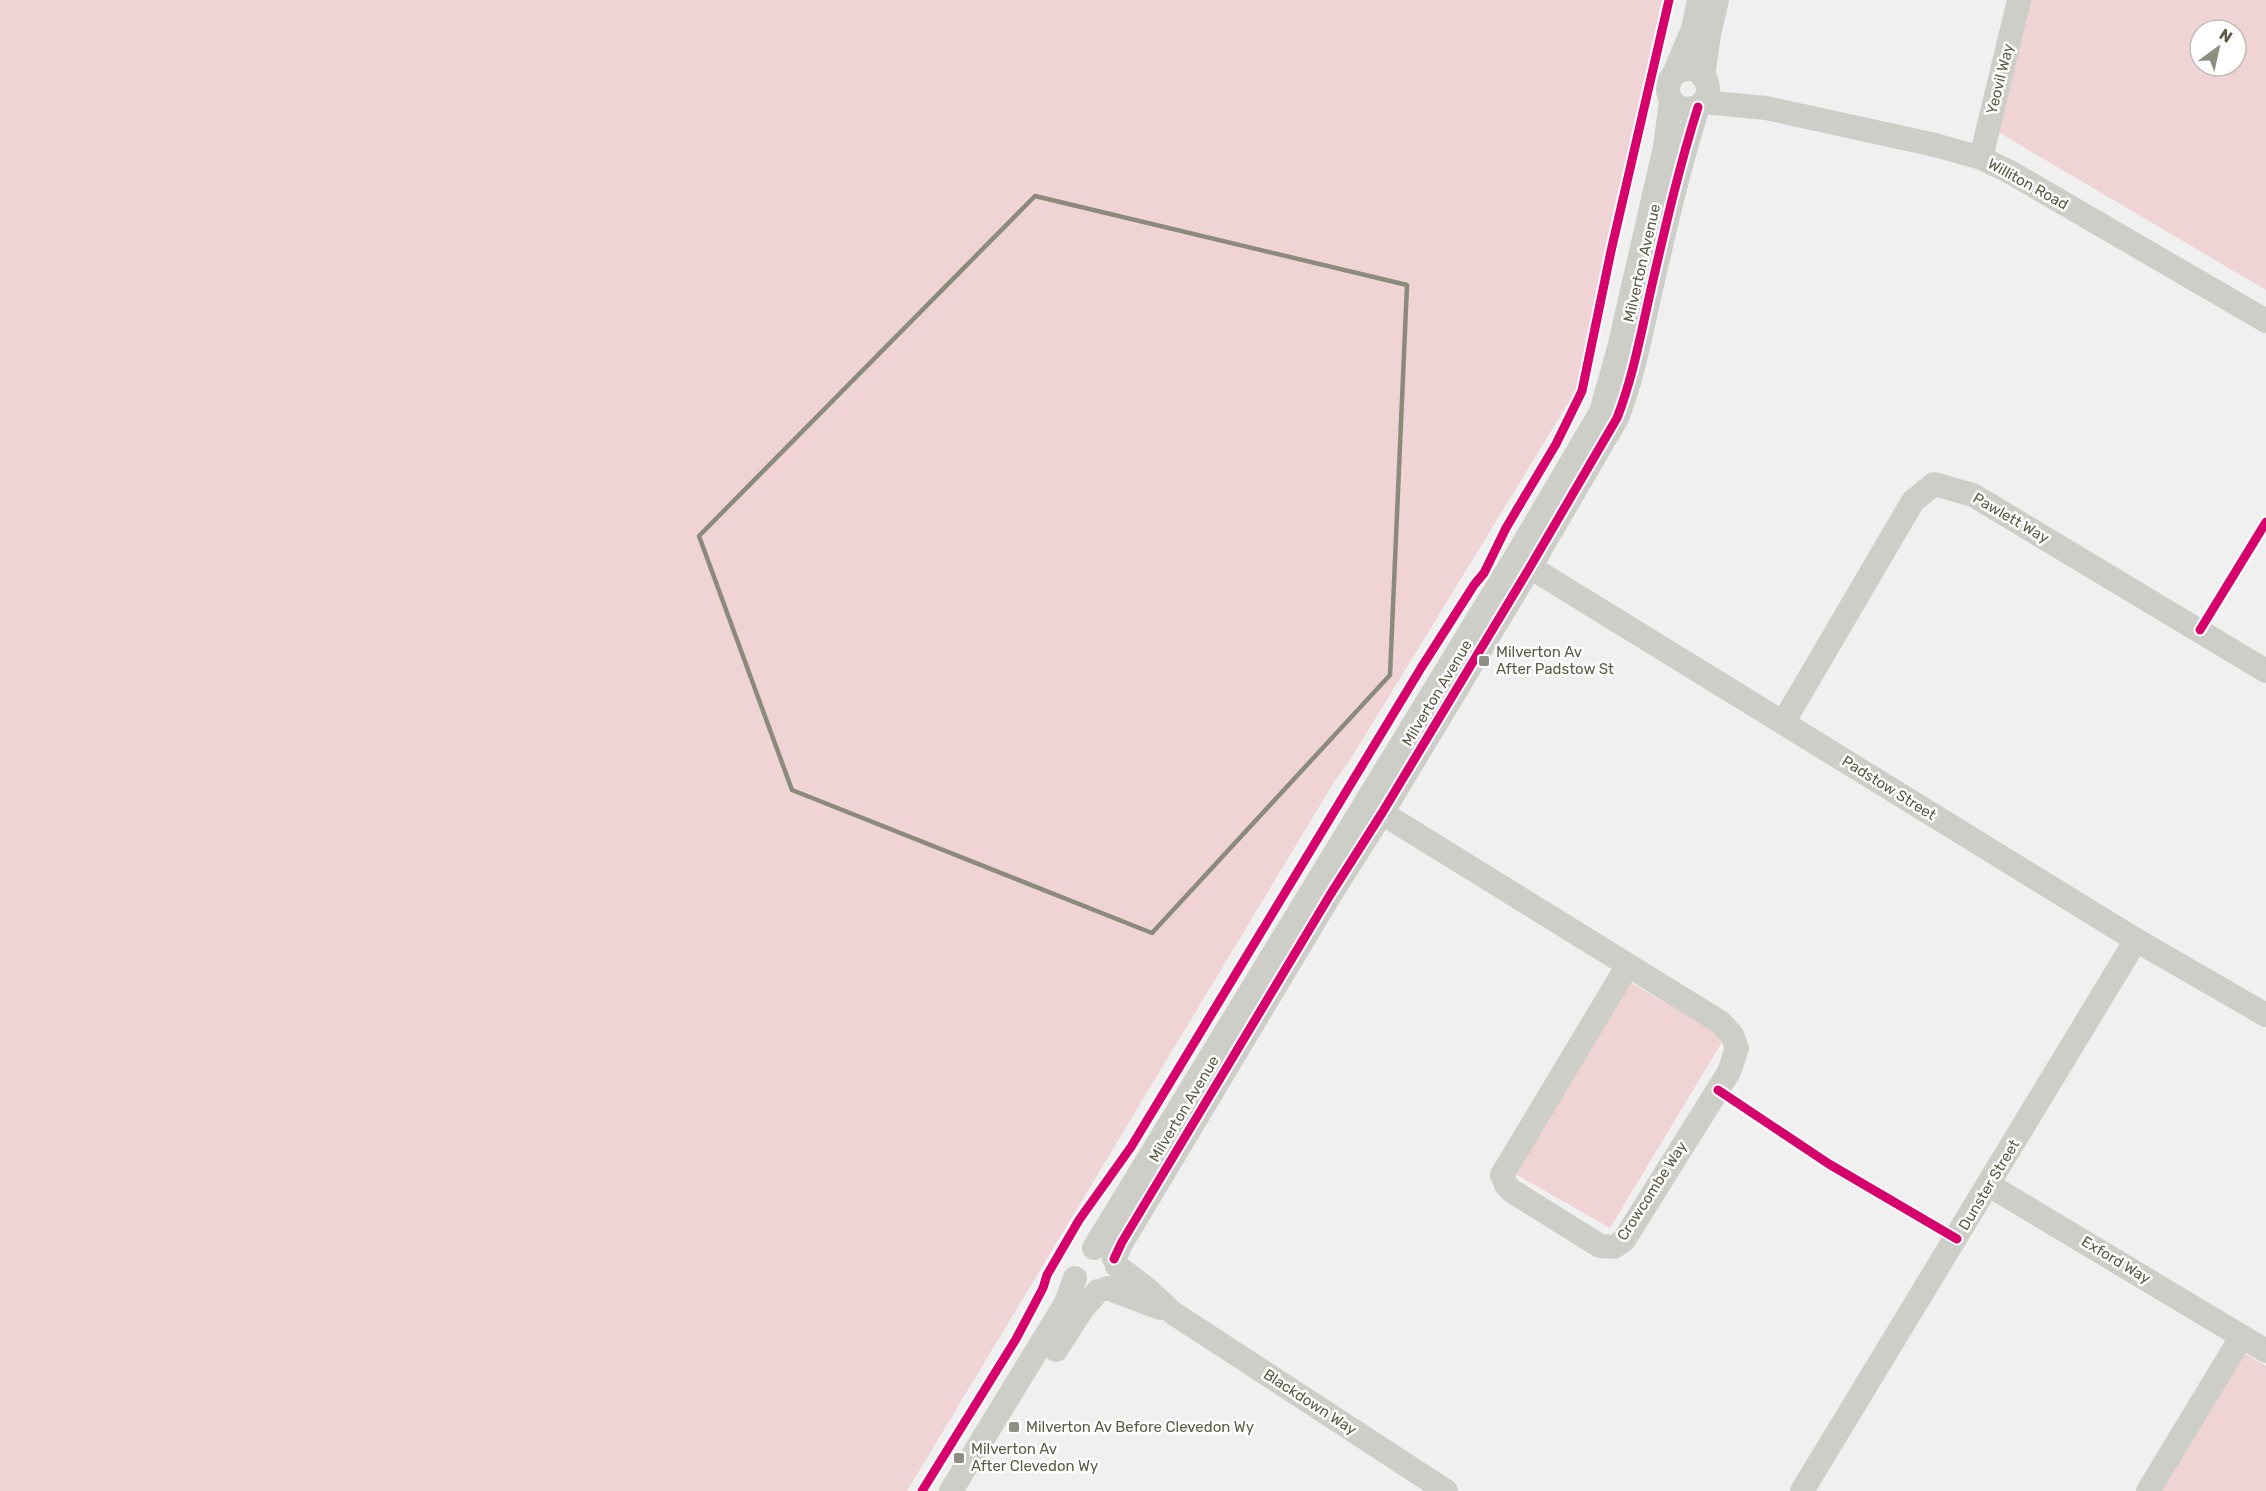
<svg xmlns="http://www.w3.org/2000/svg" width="2266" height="1491" font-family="Rubik,sans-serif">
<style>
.green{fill:#f0d3d4;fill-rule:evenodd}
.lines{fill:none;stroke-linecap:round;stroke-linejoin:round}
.minor{stroke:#cecec9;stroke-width:24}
.cycleway-casing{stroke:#fff;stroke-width:13}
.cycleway{stroke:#d6006c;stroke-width:9}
.marked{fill:none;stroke:#8b8b7c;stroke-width:4.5;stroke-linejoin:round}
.poi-dot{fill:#909082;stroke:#fff;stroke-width:2}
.labels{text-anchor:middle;stroke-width:5;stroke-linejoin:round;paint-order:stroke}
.street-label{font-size:15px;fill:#5c5d46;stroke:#fff}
.poi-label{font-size:15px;fill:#5c5d46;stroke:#fff;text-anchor:start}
</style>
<rect width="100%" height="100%" fill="#f0f0f0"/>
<path class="green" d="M0,0H1662L1577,389L1350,760L1334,782L907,1491H0Z
M2031,0H2266V290L1998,132ZM2200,30H2236V66H2200Z
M1621,977L1725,1037L1610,1228L1510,1171Z
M2237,1349L2266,1366V1491H2150Z"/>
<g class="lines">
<path class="minor" d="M1668 89a20 20 0 1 1 40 0a20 20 0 1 1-40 0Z
M1674,74L1693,29L1699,0
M1703,77L1709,34L1717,0
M1703,102L1766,108L1935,145L1981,158L2010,172L2266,321
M1981,158L2019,0
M1517,559L2136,940L2266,1015
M1783,723L1913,501L1934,484L1973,495L2266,671
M1370,805L1382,813L1720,1022L1732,1035L1737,1048L1729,1072L1624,1240L1614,1247L1600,1246L1512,1191L1506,1185L1502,1175L1628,965
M1989,1185L2266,1351
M1094,1248L1515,558L1601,412L1619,348L1665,147L1671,101
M1114,1259L1122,1242L1330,895L1382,813L1530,567L1617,418C1633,377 1641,333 1651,289C1665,228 1679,167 1698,107
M1117,1266L1147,1289L1173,1313L1446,1491
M1107,1288L1160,1308
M1056,1350L1083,1308L1098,1291
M951,1491L1066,1303L1075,1278
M1802,1491L2136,940
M2148,1491L2242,1336"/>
<g class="cycleway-casing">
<path id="cycleway" d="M2200,630L2266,522
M1718,1090L1829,1164L1957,1239
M1114,1259L1122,1242L1330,895L1382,813L1530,567L1617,418C1633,377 1641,333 1651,289C1665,228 1679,167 1698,107
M922,1491L1016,1339L1043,1288L1047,1275L1079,1220L1131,1147L1421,668L1474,585L1484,573L1506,528L1556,444L1582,391L1611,251L1669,0"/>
</g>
<use href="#cycleway" class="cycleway"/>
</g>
<path class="marked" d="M1035,196L1407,285L1390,675L1152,933L792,790L699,536Z"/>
<g class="poi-dot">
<rect x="1478" y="655" width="12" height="12" rx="3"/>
<rect x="1008" y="1421" width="12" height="12" rx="3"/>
<rect x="953" y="1452" width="12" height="12" rx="3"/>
</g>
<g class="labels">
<g class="street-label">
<text transform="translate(2000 79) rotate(-76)" y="5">Yeovil Way</text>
<text transform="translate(2028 184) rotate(29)" y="5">Williton Road</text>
<text transform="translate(1642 263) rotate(-77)" y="5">Milverton Avenue</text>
<text transform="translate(2011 518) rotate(30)" y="5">Pawlett Way</text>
<text transform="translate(1437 693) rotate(-59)" y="5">Milverton Avenue</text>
<text transform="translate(1889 788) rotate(32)" y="5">Padstow Street</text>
<text transform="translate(1184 1109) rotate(-59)" y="5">Milverton Avenue</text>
<text transform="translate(1989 1185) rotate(-59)" y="5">Dunster Street</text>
<text transform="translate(1652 1191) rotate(-57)" y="5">Crowcombe Way</text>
<text transform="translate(2116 1260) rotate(31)" y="5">Exford Way</text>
<text transform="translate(1310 1402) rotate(33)" y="5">Blackdown Way</text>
</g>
<g class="poi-label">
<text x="1496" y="657">Milverton Av<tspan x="1496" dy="17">After Padstow St</tspan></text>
<text x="1026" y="1432">Milverton Av Before Clevedon Wy</text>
<text x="971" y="1454">Milverton Av<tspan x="971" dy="17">After Clevedon Wy</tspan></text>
</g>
</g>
<g transform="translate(2218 48) rotate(33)"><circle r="28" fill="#ffffff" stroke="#bebeb5" stroke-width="1.5"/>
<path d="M0-4.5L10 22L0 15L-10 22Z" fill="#909082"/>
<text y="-9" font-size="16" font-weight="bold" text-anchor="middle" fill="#5c5d46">N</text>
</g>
</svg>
